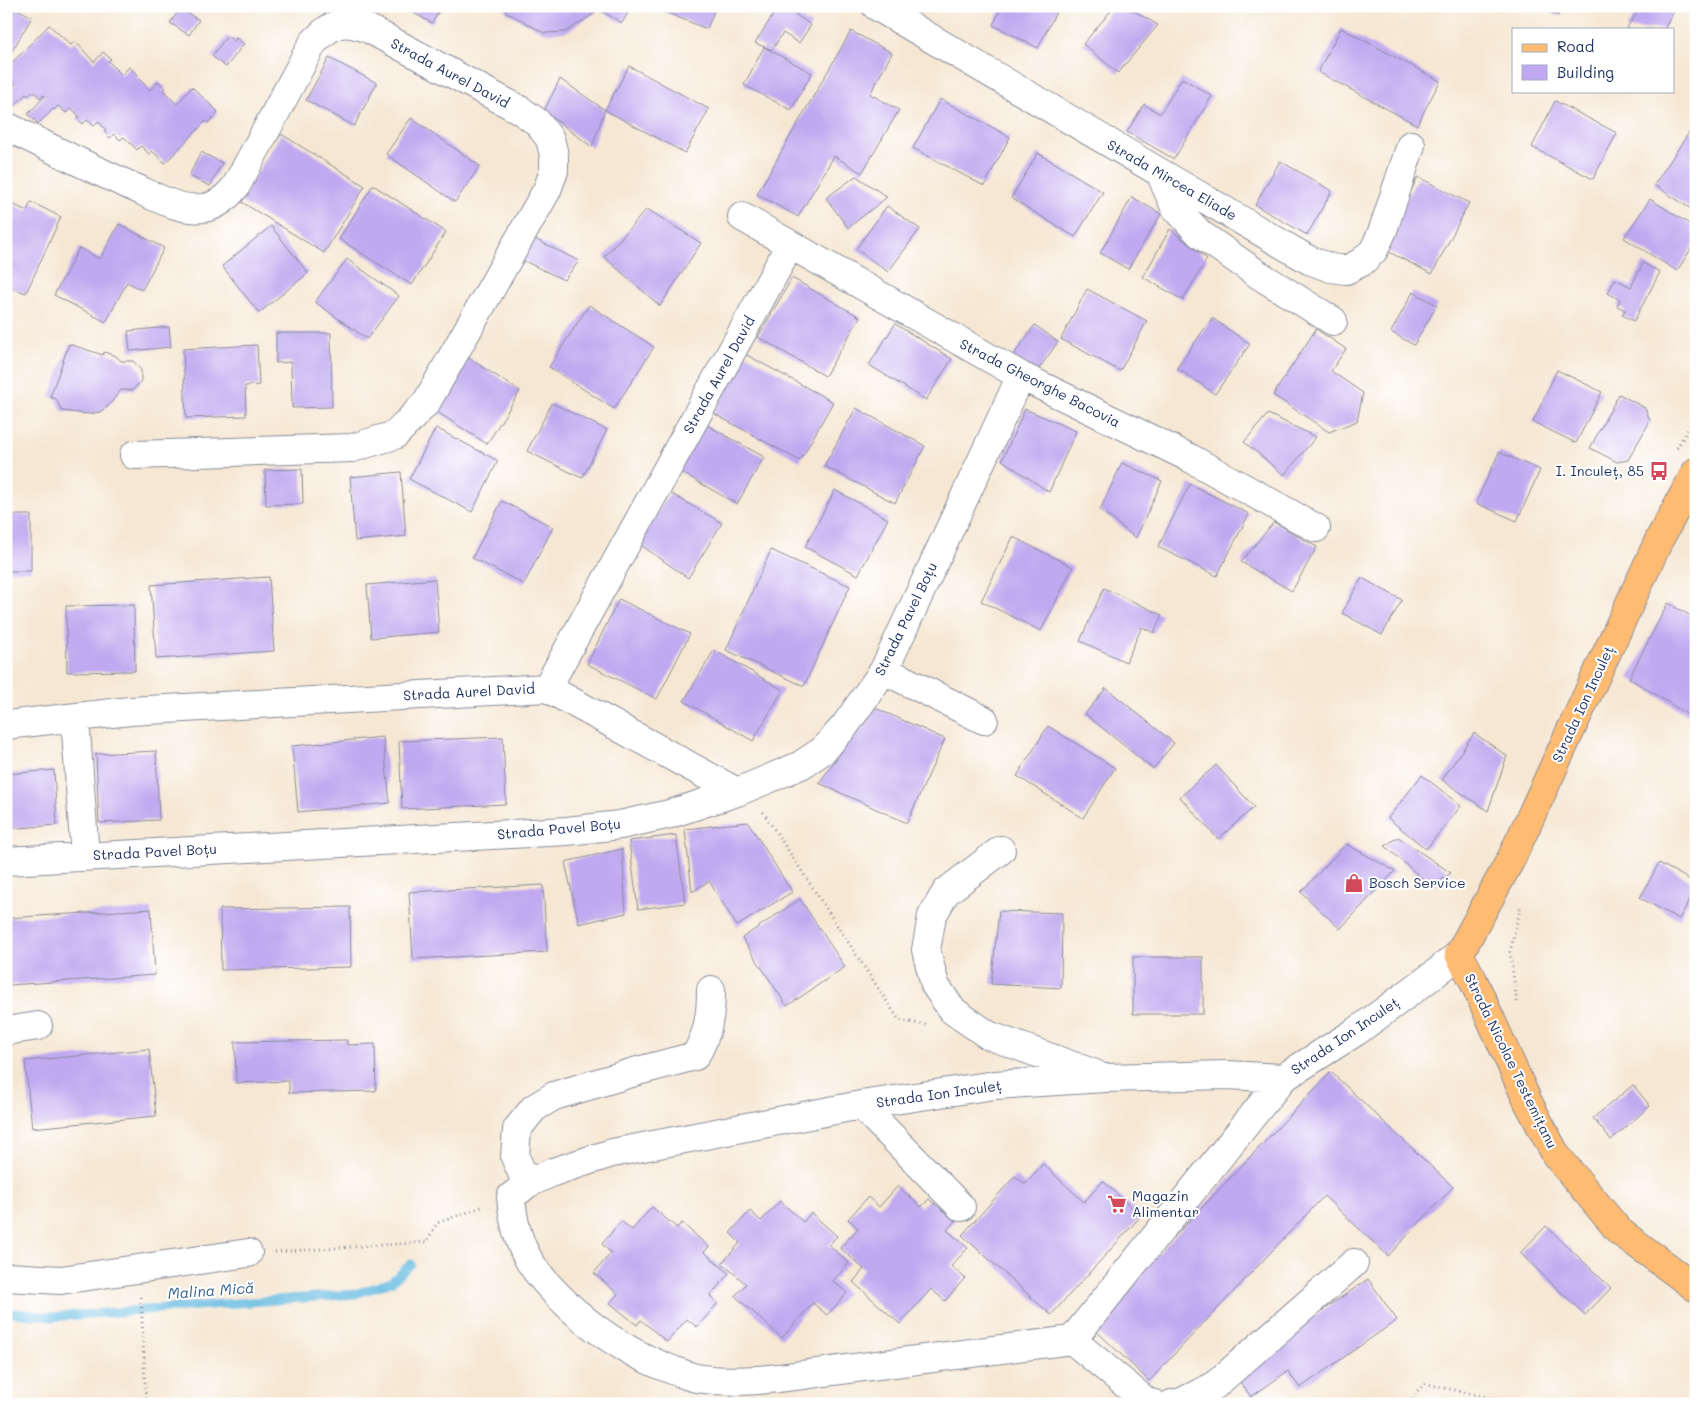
<svg xmlns="http://www.w3.org/2000/svg" width="1702" height="1410" font-family="Mali,sans-serif">
<style>
.lines{fill:none;stroke-linecap:round;stroke-linejoin:round}
.stream{stroke:#63bae0;stroke-width:9}
.building{fill:#c0a9f0}
.minor-casing{stroke:#888b98;stroke-width:30}
.major-casing{stroke:#888b98;stroke-width:30}
.path{stroke:#888b98;stroke-width:3;stroke-dasharray:1 4;stroke-linecap:butt}
.minor{stroke:#fff;stroke-width:28}
.major{stroke:#ffbb71;stroke-width:28}
.labels{text-anchor:middle;stroke-width:4;stroke-linejoin:round;paint-order:stroke}
.street-label{font-size:14px;fill:#1b2f5e;stroke:#fff}
.poi-label{font-size:14px;fill:#1b2f5e;stroke:#fff;text-anchor:start}
.water-label{font-size:15px;font-style:italic;fill:#34608c;stroke:#fff}
</style>
<rect width="100%" height="100%" fill="#fff"/>
<filter id="ink" filterUnits="userSpaceOnUse"><feTurbulence type="fractalNoise" baseFrequency=".02" numOctaves="2"/><feDisplacementMap in="SourceGraphic" scale="10" xChannelSelector="R" yChannelSelector="G"/><feConvolveMatrix kernelMatrix="1 2 1 2 8 2 1 2 1" color-interpolation-filters="sRGB"/></filter>
<filter id="wash" filterUnits="userSpaceOnUse"><feTurbulence type="fractalNoise" baseFrequency=".0096" numOctaves="4" result="noise"/><feDisplacementMap in="SourceGraphic" scale="20" xChannelSelector="R" yChannelSelector="G"/><feGaussianBlur stdDeviation="1.12" result="paint"/><feColorMatrix in="noise" values="0 0 0 0 0 0 0 0 0 0 0 0 0 0 0 0 0 1.4 0 .05"/><feComposite in="paint" operator="in"/></filter>
<g filter="url(#wash)">
<rect width="100%" height="100%" fill="#f6e7d3"/>
<g class="lines">
<path class="stream" d="M6,1312L51,1317L355,1294L391,1282L411,1264"/>
</g>
<g id="blocks">
<path class="building" d="M12,6L32,17L11,53L8,51L6,54V7L11,9Z
M176,6H191L187,13L199,20L189,35L170,23L180,9Z
M407,6H442L432,23L406,9Z
M504,6H632L622,23L596,8L595,13L566,32L544,33L506,12Z
M650,6H716L707,29Z
M779,6H783L811,25L799,43L783,33L772,50L755,43Z
M1002,6H1059L1038,48L993,25Z
M1115,6H1125L1158,25L1118,73L1083,44Z
M1539,6H1563L1558,16Z
M1641,6H1677L1664,29H1626Z
M49,25L71,45L75,41L94,62L103,52L111,59L108,61L122,75L129,67L138,75L136,76L150,90L158,81L166,88L163,90L177,104L192,87L218,112L208,123L206,121L165,163L152,151L149,154L141,146L137,150L124,137L120,140L114,134L110,138L104,132L106,130L98,121L94,126L87,120L83,124L77,119L79,116L71,108L66,113L58,106L54,110L53,109L38,124L28,114L45,96L44,95L40,98L33,91L28,96L26,94L10,111L6,107V94L16,84L13,81L9,85L6,82V69Z
M1341,28L1440,81L1417,125L1318,72Z
M851,31L892,53L870,94L899,110L862,173L834,156L798,217L757,194Z
M227,36L234,41L236,38L244,44L226,67L212,56Z
M764,47L812,73L791,110L744,85Z
M329,58L377,83L354,126L306,100Z
M629,66L709,109L685,153L605,110Z
M1182,78L1212,96L1174,159L1127,132L1144,104L1160,114Z
M560,79L605,110L592,147L544,111Z
M940,99L1010,137L984,186L913,148Z
M1555,101L1617,133L1593,179L1532,147Z
M411,118L480,166L455,202L386,154Z
M1690,131L1696,135V212L1654,185Z
M281,134L365,186L324,253L240,201Z
M201,152L222,163L210,186L189,176Z
M1038,153L1103,192L1075,237L1011,198Z
M1280,161L1332,191L1307,235L1255,205Z
M856,176L887,197L848,228L826,198Z
M1418,177L1469,203L1432,274L1381,248Z
M373,185L446,232L412,285L339,239Z
M1132,197L1161,214L1128,269L1100,253Z
M1650,199L1696,228V241L1677,271L1624,238Z
M6,201L27,211L31,202L61,217L26,293L6,286Z
M887,206L920,229L888,272L856,249Z
M647,209L701,243L660,306L604,257Z
M119,224L164,248L142,290L127,282L106,322L54,295L79,248L100,259Z
M271,226L308,273L259,313L222,266Z
M1170,229L1207,259L1183,300L1143,277Z
M533,238L579,261L564,280L522,260Z
M347,259L399,296L367,339L315,302Z
M1643,263L1660,272L1634,321L1622,315L1625,310L1617,306L1620,300L1608,293L1615,279L1631,287Z
M792,278L860,317L825,376L758,337Z
M1087,289L1147,321L1120,371L1061,339Z
M1413,292L1437,305L1414,345L1391,332Z
M589,305L654,347L614,409L549,367Z
M1212,318L1250,344L1215,394L1177,368Z
M895,324L952,359L926,400L869,365Z
M1035,325L1058,342L1035,374L1012,357Z
M169,327L171,347L130,351L128,331Z
M1316,329L1346,349L1331,371L1363,393L1357,421L1329,432L1273,395Z
M276,333H331L332,407L292,408L291,362L276,363Z
M69,344L103,355L104,352L116,356L121,361H133L141,370V381L133,390H121L108,406L100,412L89,414L62,411L56,399L50,397Z
M257,345L259,385L245,386L246,416L186,418L183,349Z
M745,354L833,402L800,461L713,413Z
M467,357L520,391L487,444L434,410Z
M1557,370L1602,392L1576,443L1533,422Z
M1619,394L1645,408L1650,421L1628,460L1617,462L1590,448Z
M552,403L607,430L582,478L527,451Z
M856,408L925,446L895,503L824,466Z
M1025,409L1076,431L1049,492L1002,460Z
M1268,414L1316,437L1284,475L1244,442Z
M705,424L764,457L737,504L679,471Z
M436,428L498,461L472,512L409,479Z
M1499,452L1540,470L1517,521L1476,503Z
M1122,463L1162,481L1136,538L1100,510Z
M302,469L303,504L266,505L265,470Z
M401,472L406,536L355,541L350,477Z
M1190,484L1249,514L1217,576L1158,547Z
M835,490L888,519L858,575L805,547Z
M670,493L722,523L688,578L638,543Z
M502,501L553,527L524,584L472,558Z
M6,515H31V571H6Z
M1274,522L1317,547L1292,591L1241,562Z
M1013,537L1073,567L1041,631L981,601Z
M771,550L850,586L804,686L726,650Z
M269,577L274,651L156,659L151,585Z
M1362,578L1402,600L1382,635L1342,613Z
M435,579L439,632L371,638L367,585Z
M1104,588L1162,615L1154,633L1142,627L1126,662L1080,641Z
M619,599L690,634L657,699L587,664Z
M1668,603L1696,619V720L1629,678Z
M134,605L135,671L67,672L66,606Z
M714,650L783,690L753,741L684,701Z
M1106,688L1174,743L1153,769L1085,714Z
M873,707L945,739L907,823L819,783Z
M1048,726L1115,768L1083,818L1017,776Z
M1474,733L1507,756L1488,811L1442,780Z
M383,737L390,803L298,812L292,746Z
M503,737L506,804L402,809L399,741Z
M156,751L159,820L99,823L96,754Z
M1216,765L1254,807L1218,839L1180,797Z
M54,770L57,825L6,829V774Z
M1422,775L1461,806L1426,849L1388,818Z
M748,822L792,892L737,926L709,881L692,892L685,829Z
M676,835L685,903L638,909L629,841Z
M1398,837L1451,873L1432,887L1385,846Z
M1346,844L1395,871L1340,929L1301,892Z
M622,849L626,913L579,924L565,862Z
M1659,863L1696,883V889L1679,919L1640,898Z
M543,885L547,952L413,959L409,892Z
M800,899L845,967L787,1006L742,938Z
M350,907L351,967L221,970L220,909Z
M151,909L155,975L9,985L6,918Z
M999,911L1062,913L1061,988L991,984Z
M1133,957H1203V1014H1133Z
M347,1040V1045L375,1044L376,1091L289,1093V1081L236,1083L235,1042Z
M149,1049L156,1116L32,1128L25,1061Z
M1331,1072L1453,1187L1388,1256L1324,1196L1149,1381L1090,1325Z
M1633,1085L1650,1106L1611,1140L1593,1118Z
M1043,1164L1084,1202L1103,1181L1141,1216L1051,1315L962,1235L1015,1176L1025,1184Z
M898,1186L921,1207L929,1199L955,1221L947,1230L968,1248L951,1266L965,1278L945,1301L931,1289L900,1324L853,1282L864,1269L840,1248L858,1228L848,1219L868,1197L879,1207Z
M780,1201L803,1222L811,1213L837,1236L829,1245L849,1263L833,1281L847,1293L827,1315L813,1303L782,1338L735,1296L746,1284L722,1263L740,1243L730,1233L750,1211L761,1221Z
M652,1207L677,1228L682,1223L709,1247L704,1252L729,1273L710,1296L718,1303L697,1327L687,1319L667,1342L641,1320L637,1325L610,1303L618,1294L594,1273L611,1253L602,1244L621,1221L632,1230Z
M1546,1226L1611,1288L1585,1315L1520,1253Z
M1368,1279L1397,1320L1300,1388L1288,1371L1251,1397L1233,1372Z"/>
</g>
</g>
<g filter="url(#ink)">
<use href="#blocks" fill-opacity="0" stroke="#888b98" stroke-width="1"/>
<g class="lines">
<g class="minor-casing">
<path id="minor" d="M876,6L1309,260L1331,268L1346,270L1362,262L1374,250L1383,230L1411,145
M6,126C48,147 90,168 133,187C154,196 179,211 202,208C217,207 227,197 236,186L313,43C333,22 342,19 369,29L520,110L537,122L550,139L554,155V171L547,190L426,403L395,435L352,448L134,455
M1160,173L1175,207L1200,234L1259,275L1333,321
M742,217L1021,376L1190,458L1316,528
M884,670L984,720
M547,688L737,792
M75,718L85,856
M6,725L130,711L547,688L790,245
M1001,850L946,892L932,916L926,950L935,985L952,1010L988,1035L1095,1074
M6,861L567,831L620,825L670,814L737,792L766,780L801,765L822,751L844,727L884,670L1021,376
M6,1031L38,1026
M861,1105L961,1207
M527,1184L515,1157L517,1129L534,1108L554,1096L638,1071L695,1056C708,1035 711,1015 711,990
M6,1277L61,1280L248,1253
M1072,1340C997,1350 922,1359 847,1369C799,1375 744,1386 697,1378C689,1377 682,1373 675,1371C637,1357 602,1336 572,1309C534,1274 515,1250 511,1197L527,1184L553,1172L612,1153L861,1105L995,1085L1105,1078L1227,1075L1283,1078L1357,1031L1436,973L1459,954
M1072,1340L1283,1078
M1072,1340L1147,1402L1154,1404
M1172,1404L1182,1402L1214,1386L1354,1263"/>
</g>
<g class="major-casing">
<path id="major" d="M1696,472L1660,538L1511,859L1459,954L1473,980L1528,1102L1556,1155L1619,1231L1696,1288"/>
</g>
<path class="path" d="M1677,448L1696,416
M763,812L899,1020L926,1025
M1517,1002L1510,952L1521,905
M275,1252L427,1242L437,1223L482,1207
M141,1297L146,1404
M1410,1404C1415,1396 1417,1387 1427,1384L1517,1404"/>
<use href="#minor" class="minor"/>
<use href="#major" class="major"/>
</g>
</g>
<defs>
<g id="bus-bare" transform="scale(1.5)"><path d="M-5-6H5V4H4V6H2V4H-2V6H-4V4H-5ZM-3.5-4V0h7V-4ZM-3.5 1.2v1.5H-2V1.2ZM2 1.2v1.5H3.5V1.2Z" fill="#d1495b" stroke="#fff" stroke-width="2.5" paint-order="stroke"/></g>
<g id="shop-bare" transform="scale(1.5)"><path d="M-5-2.5h2.3a2.7 3.5 0 0 1 5.4 0H5L5.5 6h-11ZM-1.5-2.5h3a1.5 2.3 0 0 0-3 0Z" fill="#d1495b" stroke="#fff" stroke-width="2.5" paint-order="stroke"/></g>
<g id="supermarket-bare" transform="scale(1.5)"><path d="M-6-5.5h2.5l.6 2H6L4.5 2H-2.5L-4.4-4H-6ZM-1.5 3.2a1.3 1.3 0 1 0 .1 0ZM3 3.2a1.3 1.3 0 1 0 .1 0Z" fill="#d1495b" stroke="#fff" stroke-width="2.5" paint-order="stroke"/></g>
</defs>
<g fill-rule="evenodd">
<use href="#bus-bare" x="1659" y="471"/>
<use href="#shop-bare" x="1354" y="883"/>
<use href="#supermarket-bare" x="1117" y="1204"/>
</g>
<g class="labels">
<g class="street-label">
<text transform="translate(450 73) rotate(28)" y="5">Strada Aurel David</text>
<text transform="translate(1172 180) rotate(30)" y="5">Strada Mircea Eliade</text>
<text transform="translate(719 375) rotate(-61)" y="5">Strada Aurel David</text>
<text transform="translate(1040 383) rotate(27)" y="5">Strada Gheorghe Bacovia</text>
<text transform="translate(906 619) rotate(-64)" y="5">Strada Pavel Boțu</text>
<text transform="translate(469 692) rotate(-3)" y="5">Strada Aurel David</text>
<text transform="translate(1583 704) rotate(-65)" y="5">Strada Ion Inculeț</text>
<text transform="translate(559 829) rotate(-5)" y="5">Strada Pavel Boțu</text>
<text transform="translate(155 852) rotate(-3)" y="5">Strada Pavel Boțu</text>
<text transform="translate(1345 1036) rotate(-34)" y="5">Strada Ion Inculeț</text>
<text transform="translate(1511 1061) rotate(64)" y="5">Strada Nicolae Testemițanu</text>
<text transform="translate(939 1094) rotate(-8)" y="5">Strada Ion Inculeț</text>
</g>
<g class="poi-label">
<text x="1644" y="476" text-anchor="end">I. Inculeț, 85</text>
<text x="1369" y="888">Bosch Service</text>
<text x="1132" y="1201">Magazin<tspan x="1132" dy="16">Alimentar</tspan></text>
</g>
<g class="water-label">
<text transform="translate(211 1291) rotate(-4)" y="5">Malina Mică</text>
</g>
</g>
<rect width="1702" height="1410" fill="none" stroke="#fff" stroke-width="25"/>
<rect x="1512" y="28" width="162" height="65" fill="#ffffff" stroke="#a4acbf"/>
<rect x="1522" y="44" width="25" height="8" fill="#ffbb71" stroke="#a4acbf"/>
<text x="1557" y="52" font-size="15" fill="#1b2f5e">Road</text>
<rect x="1522" y="65" width="25" height="15" fill="#c0a9f0" stroke="#a4acbf"/>
<text x="1557" y="78" font-size="15" fill="#1b2f5e">Building</text>
</svg>
